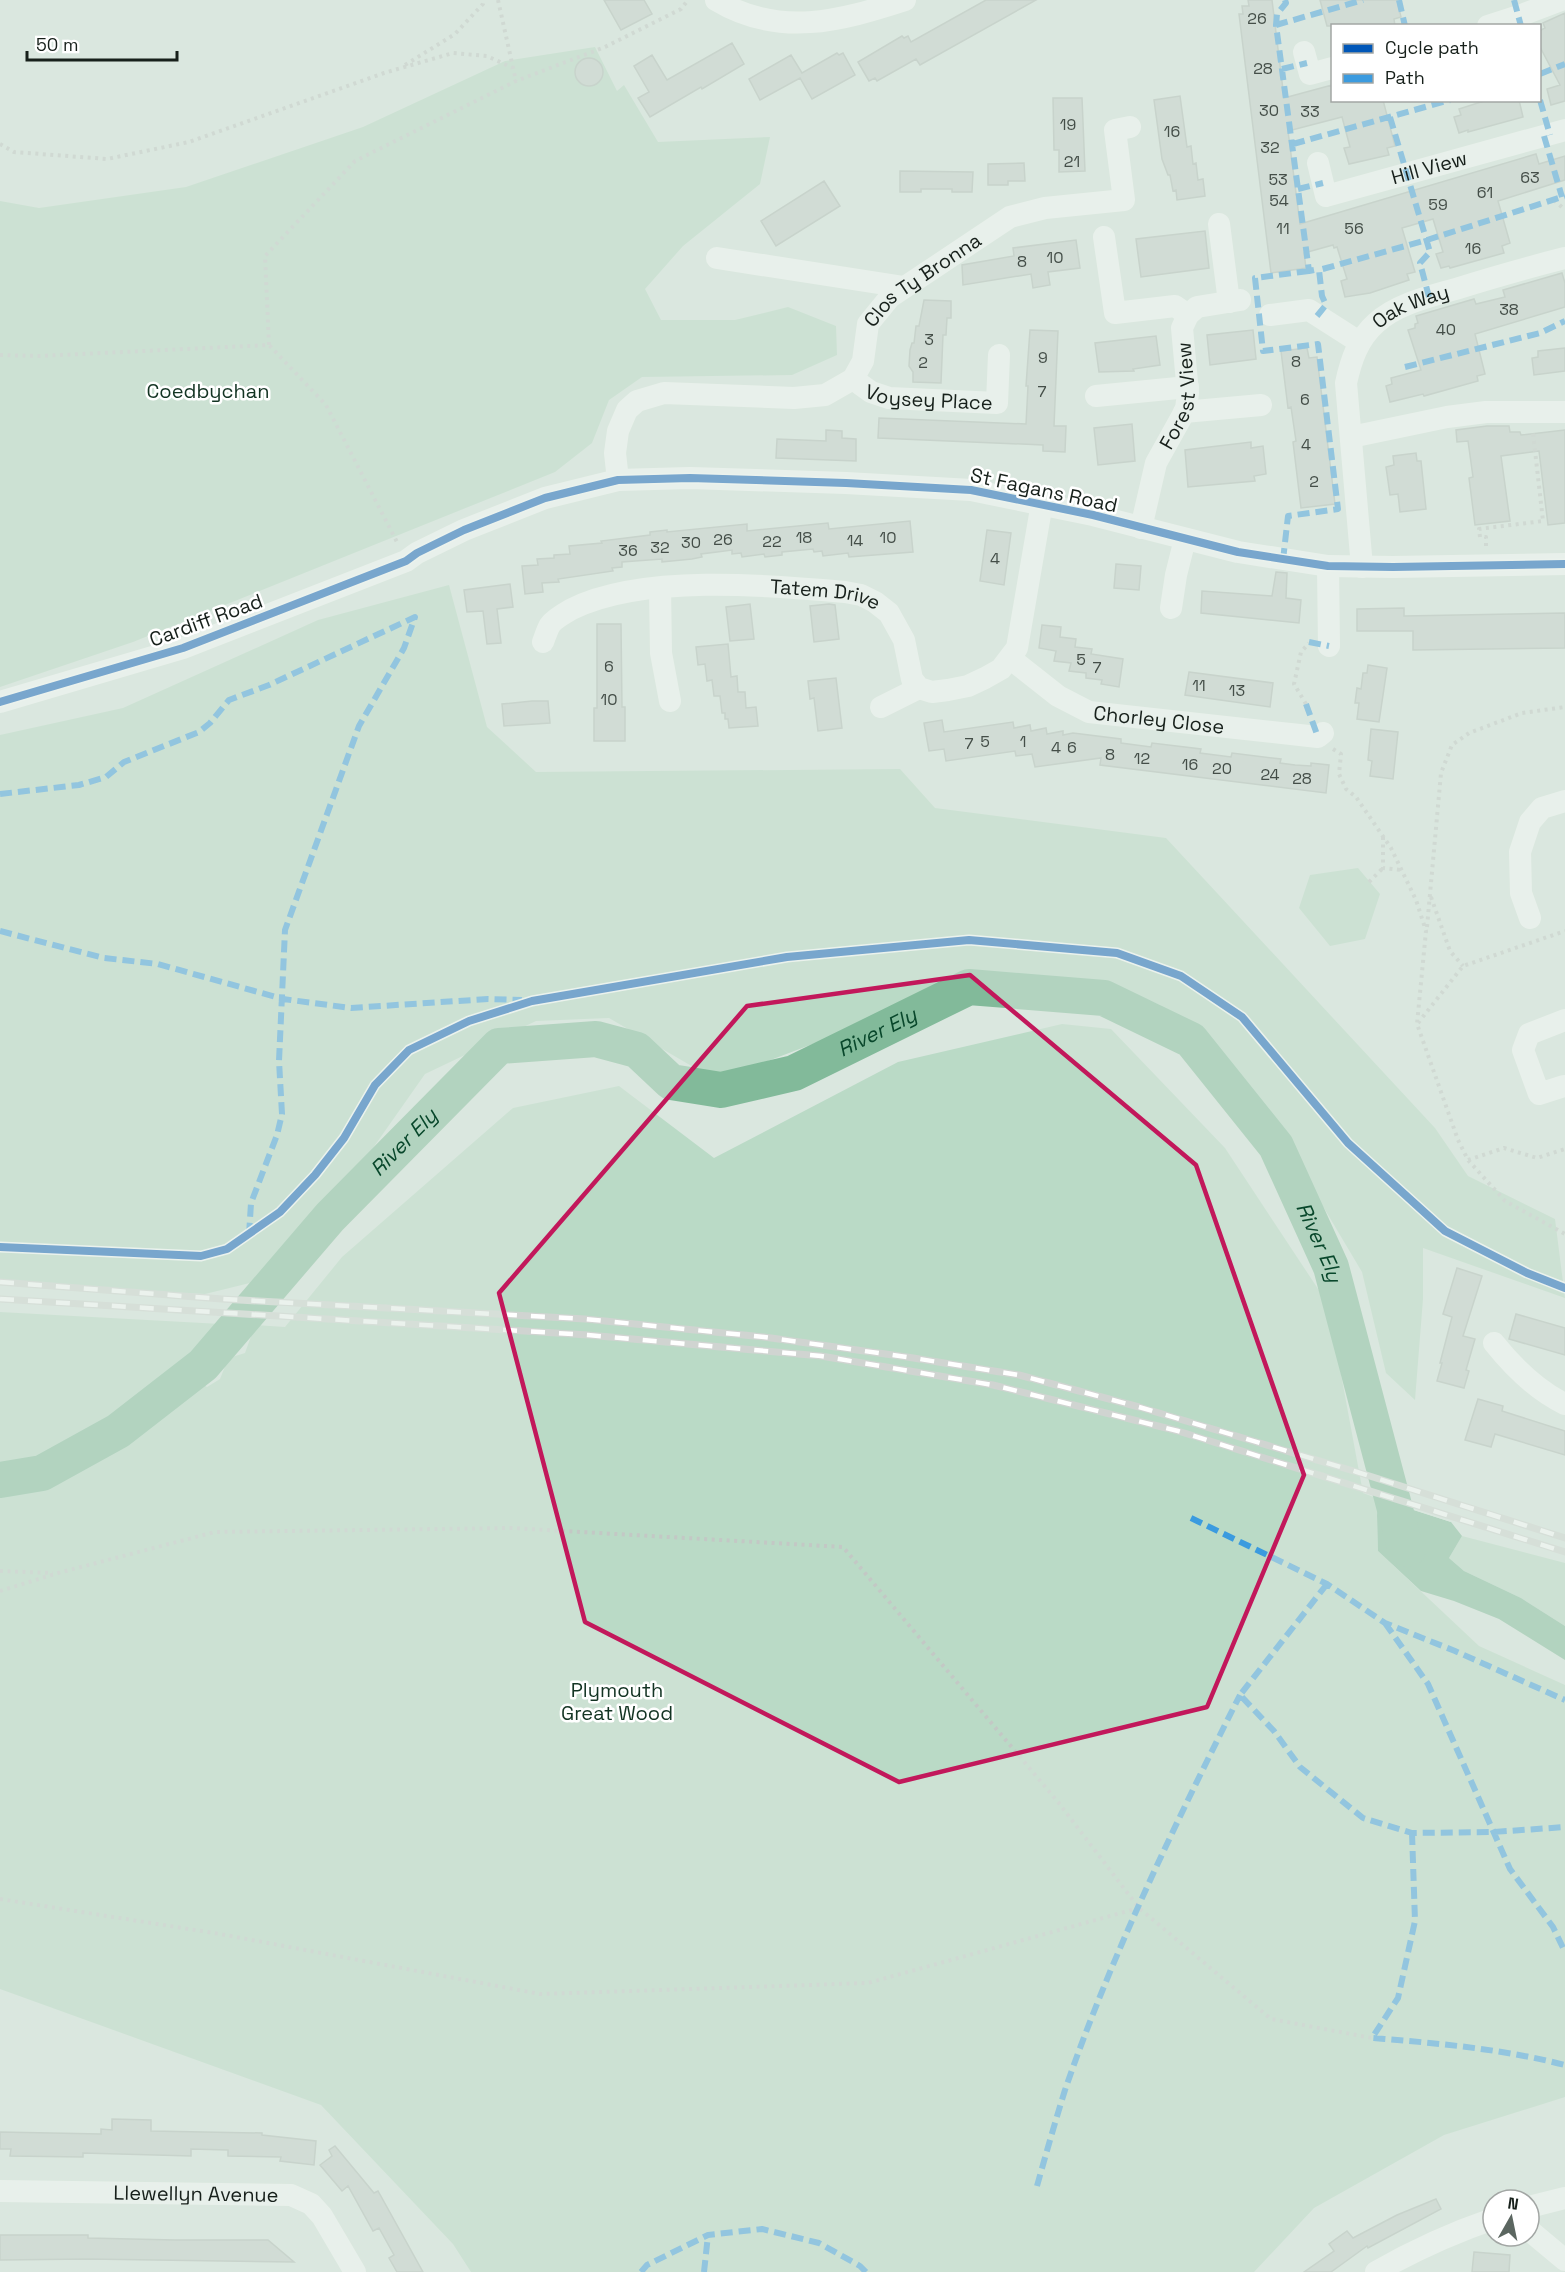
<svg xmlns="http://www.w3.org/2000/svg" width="1565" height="2272" font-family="'Space Grotesk',sans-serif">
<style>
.green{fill:#badac6}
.water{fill:#82ba9a}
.pier{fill:#dae7df}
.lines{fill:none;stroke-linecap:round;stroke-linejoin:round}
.river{stroke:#82ba9a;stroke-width:36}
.building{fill:#c5cfc9;stroke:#b1bbb5;stroke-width:1.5}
.path{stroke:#c3c8c5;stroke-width:4;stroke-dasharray:3 4.5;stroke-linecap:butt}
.minor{stroke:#f9fbfa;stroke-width:22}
.rail-casing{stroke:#d0d4d1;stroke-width:7}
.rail{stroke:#fff;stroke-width:4.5;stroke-dasharray:14;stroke-linecap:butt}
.quiet{stroke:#3b9bdf;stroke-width:6;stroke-dasharray:12 6;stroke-linecap:butt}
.cycleway-casing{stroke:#fff;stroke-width:11}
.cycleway{stroke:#0057b8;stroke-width:8}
.marked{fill:none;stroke:#c2185b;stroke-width:4.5;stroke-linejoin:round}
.labels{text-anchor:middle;stroke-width:5;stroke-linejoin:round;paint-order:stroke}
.number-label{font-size:16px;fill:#444e48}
.street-label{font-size:20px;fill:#17201b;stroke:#fff}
.park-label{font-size:20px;fill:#133423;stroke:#fff}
.water-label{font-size:21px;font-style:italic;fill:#08472b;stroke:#fff}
</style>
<rect width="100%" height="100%" fill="#dae7df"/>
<path class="green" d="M595,47L617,91L624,85L658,142L770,137L760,184L683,246L645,289L661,320H735L788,307L836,326L837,355L792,375L642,377L609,400L592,443L555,472L133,642L0,687V201L39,208L186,187L363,127L505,61Z
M449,585L487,727L536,772L900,769L935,808L1166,838L1435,1128L1468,1176L1555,1219L1565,1298L1423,1248V1299L1415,1400L1386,1373L1362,1272L1318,1198L1266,1122L1210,1066L1160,1005L1106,982L1040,988L995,979L931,999L755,1066L707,1075L609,1018L536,1021L425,1074L354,1175L343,1196L258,1281L205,1294L0,1284V735L123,708L318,620Z
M1358,868L1380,894L1365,939L1330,946L1299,908L1310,875Z
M1062,1024L1111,1029L1225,1148L1328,1304L1363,1493L1379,1499L1377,1515L1378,1551L1479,1646L1565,1685V2097L1444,2135L1314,2208L1254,2272H471L453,2244L321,2105L0,1989V1312L221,1324L206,1369L197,1381L207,1387L220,1379L226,1364L232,1357L245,1353L255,1325L285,1327L342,1257L513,1108L619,1086L714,1158L898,1062Z
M1462,1536L1565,1563V1626L1521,1598L1464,1571L1449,1558Z"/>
<path class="water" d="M1379,1499L1451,1522L1462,1536L1449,1558L1464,1571L1521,1598L1565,1626V1660L1499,1619L1454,1601L1421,1591L1378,1551L1377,1515Z"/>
<path class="pier" d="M1378,1496L1450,1518L1451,1522L1377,1498Z"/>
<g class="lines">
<path class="river" id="s1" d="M0,1480L42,1473L118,1431L203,1365L330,1217L499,1046L596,1039L637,1050L671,1082L721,1090L794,1073L969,987L1104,998L1191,1040L1276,1146L1331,1267L1405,1547L1408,1549"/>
</g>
<path class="building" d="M604,0H644L652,14L621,30Z
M986,0H1036L920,65L916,59L877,81L875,78L869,81L858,62L902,36L904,38L908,36L911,42Z
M1248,0H1272L1284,98L1332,85V100H1383L1395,146L1387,148L1389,155L1349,164L1344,148L1350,147L1342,117L1288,131L1300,224L1536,154L1539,164L1565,156V180L1498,201L1510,243L1502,246L1504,253L1450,268L1449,266L1441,268L1436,254L1443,252L1433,219L1402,228L1415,272L1407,274L1409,280L1370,293L1345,297L1341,281L1347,279L1337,247L1334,248L1333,245L1304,253L1306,268L1271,273L1239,14H1243L1242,6H1249Z
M1320,0H1397L1401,17L1394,19L1395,26H1327Z
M1565,13V101L1551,105L1547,89L1560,85L1539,45V31L1545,28L1543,23Z
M732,43L744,64L702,89L701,87L650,117L638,98L649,92L634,66L652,55L667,80Z
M837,53L839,55L843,53L855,75L812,99L800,78L760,100L749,79L791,55L802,73Z
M575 72a14 14 0 1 1 28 0a14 14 0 1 1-28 0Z
M1180,96L1187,147L1191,146L1193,164L1196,163L1198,180L1203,179L1205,196L1177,200L1176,190L1173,191L1170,175H1168L1162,159L1154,100Z
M1053,98H1082L1085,171L1059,172V150H1054Z
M1487,100H1519L1523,117L1468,132V130L1459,133L1454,117L1461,115L1459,109Z
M1024,163L1025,181H1008V185H988V164Z
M900,171L973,172L972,192H952V189H921V192H900Z
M824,181L840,206L776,246L761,221Z
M1205,231L1209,268L1141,277L1136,239Z
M1076,240L1080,268L1048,272L1050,285L1033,288L1031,274L963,285L962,265L1014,256L1013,248Z
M1562,273L1565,283V307L1475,334L1485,374L1477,376L1478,381L1424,396L1423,394L1390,402L1386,386L1392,384L1391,378L1421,370L1408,330L1415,328V324L1418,323L1416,316L1474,299L1476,304L1505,297L1503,290Z
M924,300L951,301V318H947L946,335H943L941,383L913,382V372L909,366L910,350L912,343H914L916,326H919Z
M1030,330L1058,331L1054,426H1066L1065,452L1043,451V445L878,438L879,418L1026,424L1028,386H1026Z
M1253,330L1256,359L1210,365L1207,335Z
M1156,336L1160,365L1133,369L1134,371L1099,372L1095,343Z
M1307,348L1309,358L1317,357L1335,504L1301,508L1293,442L1296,441L1291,407L1288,408L1281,351Z
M1565,348V371L1534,375L1532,358L1538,357V351Z
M1132,424L1135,461L1098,465L1094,428Z
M1487,426H1509L1510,432H1520L1521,435L1565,430V523L1548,525L1539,451L1501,456L1510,521L1475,525L1469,478L1473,477L1468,441L1457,442L1456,430Z
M826,430L842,431V438L856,439V461L776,458L777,439L826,441Z
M1251,442V448L1263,446L1266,474L1254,476L1255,481L1188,487L1185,450Z
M1416,453L1417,461H1421L1426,509L1400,512L1398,494L1390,495L1386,467L1394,465L1393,456Z
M910,521L913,552L849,557L848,553L823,556L822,551L814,552L813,549L782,552V555L765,557L764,554L742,557L741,553L732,554V550L717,552L701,554L702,557L692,559L662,562V559L622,562V567L612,568L613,571L558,579L559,582L542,583L543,592L525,594L522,566L538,565L537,559L554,558V555L570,554L569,546L602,543L601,541L650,535V532L667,530V532L747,524V531L828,523L829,529Z
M987,530L1011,533L1004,585L980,581Z
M1116,564L1141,566L1139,590L1114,588Z
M1276,572L1287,573L1286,598L1301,600L1299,623L1201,613L1202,591L1272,596Z
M510,584L513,607L497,609L501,643L487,644L483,611L467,612L464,590Z
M750,604L754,639L730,641L726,607Z
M829,604L835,605L839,639L814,642L810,606Z
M1404,608V616L1565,613V648L1413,650V631H1357V609Z
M597,624H621L622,707H625V741H594V708H597Z
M1042,625L1061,627L1060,637L1076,639L1075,647L1092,649L1091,654L1123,659L1119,687L1101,684L1102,680L1086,678V673L1069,671L1071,663L1054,661L1056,651L1039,648Z
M728,644L731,677L737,676L738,692H745L746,708L756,707L758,726L729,728L728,719H725V713H722L720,696H714L712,680L707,681L705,664L698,665L696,647Z
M1368,665L1387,668L1379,722L1357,719L1359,703H1355L1357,688L1361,689L1363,673H1367Z
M1189,672L1273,683L1270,707L1185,695Z
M836,678L842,728L818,731L814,698L810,699L808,681Z
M532,701H548L550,723L504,726L502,704Z
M942,720L944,732L1013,722L1014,728L1030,725L1031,731L1046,728L1047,734L1063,731V735L1073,733L1121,739V743L1151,747L1152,743L1201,749L1200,753L1231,757L1232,753L1281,759L1280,763L1295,765L1311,766V763L1329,765L1326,793L1100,765L1101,758L1035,767L1032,754L1016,756L1015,751L946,761L944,749L929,751L924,723Z
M1371,729L1398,732L1393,779L1370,776L1372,761L1368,760Z
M1457,1268L1482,1276L1463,1336L1475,1339L1466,1370L1469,1371L1464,1388L1437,1381L1442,1363H1440L1452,1317L1443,1314Z
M1516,1314L1565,1328V1355L1509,1339Z
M1478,1399L1503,1406L1502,1411L1565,1431V1455L1495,1434L1491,1447L1465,1440Z
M112,2119L151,2120V2131L262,2133V2135L316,2141L314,2165L280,2161L281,2157L228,2156V2150L191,2149V2156L83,2153V2157L10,2156L11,2149H0V2132L101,2134V2129L112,2130Z
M335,2146L374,2193L378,2191L423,2272H397L389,2258L394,2255L379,2228L373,2231L348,2186L342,2191L320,2165L332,2156L329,2150Z
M1436,2199L1441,2209L1368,2248L1367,2246L1331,2272H1304L1334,2251L1329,2244L1347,2231L1353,2238L1397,2215Z
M0,2235H88V2238L175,2240H268L294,2262L88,2259L0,2260Z
M1474,2252L1510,2255L1509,2272H1472Z"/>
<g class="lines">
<path class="path" d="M498,0L516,81
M405,65L455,34L483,4L484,0
M0,144L14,152L107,159L189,142L384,73L453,53L487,56L513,68
M1554,200L1565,210
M269,345L265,256L355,161L516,81L605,47L681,9L688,0
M0,355L39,356L269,345L326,405L397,542
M1486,546V537H1480L1479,529L1543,521L1533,433
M1306,704L1294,684L1301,652L1309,643
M1333,749L1341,754L1339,774L1346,789L1356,797L1391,848L1416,900L1426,931L1417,1024L1458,1140L1468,1160L1505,1201L1565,1234
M1383,837V868L1401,870
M1369,882L1383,868
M1431,897L1450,951L1463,966
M1427,927L1441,773L1452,745L1469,733L1522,713L1565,707
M1418,1023L1463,966L1565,931
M1468,1160L1504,1148L1537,1158L1565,1149
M0,1571L53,1573
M0,1591L58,1573L215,1532L511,1528L843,1547L1058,1802L1139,1908L1271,2019L1372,2038
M0,1899L220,1934L540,1994L868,1983L1139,1908"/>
<g class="minor">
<path d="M716,0C779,38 840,21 905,0"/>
<path d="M1488,26L1519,16L1561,0"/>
<path d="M1304,52L1310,74L1332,68"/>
<path id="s2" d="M1318,163L1326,196L1565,130"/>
<path d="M1219,224L1229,302"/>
<path d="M1104,237L1115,313L1175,306L1188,315"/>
<path d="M717,258L904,287"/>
<path d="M1270,315L1309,310L1359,342"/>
<path id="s3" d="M853,379L871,392L889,398L997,403L999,355"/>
<path d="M1096,396L1188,387"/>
<path d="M1184,412L1261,405"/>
<path d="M1351,437L1447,417L1486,412H1565"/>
<path id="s4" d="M618,480L615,453L618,431L627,410L637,401L664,393L794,398L825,395L853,379L863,361L868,324L890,297L1010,217L1045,208L1124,200L1115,130L1130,127"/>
<path id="s5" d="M1141,528L1156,463L1186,409L1188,393L1182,328L1188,315L1197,307L1240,300"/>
<path d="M1328,566L1329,646"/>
<path id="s6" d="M1362,567L1346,383C1351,360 1358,339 1376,323C1398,303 1432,296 1459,288C1494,277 1530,267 1565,258"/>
<path d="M660,588L661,653L670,701"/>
<path d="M1171,608L1176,575L1185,539"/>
<path id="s7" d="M543,642C545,637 547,630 550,625C554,619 565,613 572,609C642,574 767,585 845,592L861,595L875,602L889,613L904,640L912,679L919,688L932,692L948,690L968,686L985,678L1001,669L1017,648L1042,503"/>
<path id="s8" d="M1011,659L1058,696L1089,712L1318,737L1323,733"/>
<path d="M0,702L183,648L406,561L417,553L464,530L545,498L618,480L690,478L846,483L971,490L1093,515L1238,552L1328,566L1393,567L1565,564"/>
<path d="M881,707L919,688"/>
<path d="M1530,918L1521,893L1520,852L1530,822L1542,808L1565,801"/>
<path d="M1564,1086L1539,1094L1523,1050L1529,1034L1565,1020"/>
<path d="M1494,1343C1514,1368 1536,1390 1565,1404"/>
<path id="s9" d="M0,2191L291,2195L311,2204L322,2216L355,2272"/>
<path d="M1529,2207L1565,2198"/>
<path d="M1529,2230L1565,2260"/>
<path d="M1376,2272C1413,2251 1452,2233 1493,2219"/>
</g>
<g class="rail-casing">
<path id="rail" d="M0,1282L222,1299L585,1319L764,1337L907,1357L1019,1375L1139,1407L1357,1472L1565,1538
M0,1299L588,1335L821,1356L993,1385L1178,1431L1565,1552"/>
</g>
<use href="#rail" class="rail"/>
<path class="quiet" d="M1285,0L1286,3L1277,14L1276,25L1309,271L1314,270
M1399,0L1405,26
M1514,0L1521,26
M1276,25L1363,0
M1282,69L1307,63
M1540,74L1565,64
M1540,100L1550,135
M1390,117L1430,252L1420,263L1429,297
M1544,136L1562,197
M1293,144L1450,100
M1298,189L1323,183
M1317,316L1326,305L1322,296L1319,270L1427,240L1565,196
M1405,367L1540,333L1565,321
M1283,560L1288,516L1338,509L1318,344L1263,351L1255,278L1309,271
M1309,642L1329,646
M1306,704L1318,737
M0,794L79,785L106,777L124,762L199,732L210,723L229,700L269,685L415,617L404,648L359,726L285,930L279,1061L282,1114L277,1135L251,1203L249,1235
M0,931L104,958L158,964L283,999L351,1008L488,999L522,1000
M1191,1518L1327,1584L1385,1623L1455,1651L1565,1700
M1327,1584L1240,1695L1274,1731L1300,1767L1363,1818L1412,1833L1493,1832L1565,1827
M1385,1623L1428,1684L1510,1869L1553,1927L1565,1952
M1412,1833L1415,1921L1398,1998L1372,2038C1437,2043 1502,2049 1565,2065
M1037,2186C1046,2154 1055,2122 1065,2090C1111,1956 1176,1822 1240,1695
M641,2272L647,2265L708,2235L762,2229L819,2243L860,2266L866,2272
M704,2272L708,2235"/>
<g class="cycleway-casing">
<path id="cycleway" d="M0,702L183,648L406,561L417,553L464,530L545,498L618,480L690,478L846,483L971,490L1093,515L1238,552L1328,566L1393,567L1565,564
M0,1247L201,1256L227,1249L280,1212L315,1175L344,1138L375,1085L409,1050L469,1021L532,1001L787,957L969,940L1117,953L1181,976L1242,1017L1348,1143L1445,1231L1527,1273L1565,1288"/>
</g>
<use href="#cycleway" class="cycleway"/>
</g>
<path d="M0 0H1565V2272H0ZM970,975L1196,1165L1304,1475L1207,1707L899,1782L585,1622L499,1293L747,1006Z" fill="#dae7df" fill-opacity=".55" fill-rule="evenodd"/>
<path class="marked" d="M970,975L1196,1165L1304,1475L1207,1707L899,1782L585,1622L499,1293L747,1006Z"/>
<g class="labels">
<g class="number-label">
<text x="1257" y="24">26</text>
<text x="1263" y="74">28</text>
<text x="1269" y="116">30</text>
<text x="1310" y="117">33</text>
<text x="1068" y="130">19</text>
<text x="1172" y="137">16</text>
<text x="1270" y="153">32</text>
<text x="1072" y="167">21</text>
<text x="1530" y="183">63</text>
<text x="1278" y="185">53</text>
<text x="1485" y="198">61</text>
<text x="1279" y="206">54</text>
<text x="1438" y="210">59</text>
<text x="1283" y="234">11</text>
<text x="1354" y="234">56</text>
<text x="1473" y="254">16</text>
<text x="1055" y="263">10</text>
<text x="1022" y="267">8</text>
<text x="1509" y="315">38</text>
<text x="1446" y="335">40</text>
<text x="929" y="345">3</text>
<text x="1043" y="363">9</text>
<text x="1296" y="367">8</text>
<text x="923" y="368">2</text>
<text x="1042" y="397">7</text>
<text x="1305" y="405">6</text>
<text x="1306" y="450">4</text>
<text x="1314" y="487">2</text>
<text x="804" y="543">18</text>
<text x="888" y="543">10</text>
<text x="723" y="545">26</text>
<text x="855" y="546">14</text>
<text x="772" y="547">22</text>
<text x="691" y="548">30</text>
<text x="660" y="553">32</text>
<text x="628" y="556">36</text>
<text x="995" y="564">4</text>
<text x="1081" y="665">5</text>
<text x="609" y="672">6</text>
<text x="1097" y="673">7</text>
<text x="1199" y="691">11</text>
<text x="1237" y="696">13</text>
<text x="609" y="705">10</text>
<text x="985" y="747">5</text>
<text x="1023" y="747">1</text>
<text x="969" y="749">7</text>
<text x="1056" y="753">4</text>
<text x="1072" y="753">6</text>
<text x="1110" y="760">8</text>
<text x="1142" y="764">12</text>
<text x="1190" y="770">16</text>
<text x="1222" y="774">20</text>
<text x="1270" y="780">24</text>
<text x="1302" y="784">28</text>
</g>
<g class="street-label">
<text dy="7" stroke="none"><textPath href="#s2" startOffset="141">Hill View</textPath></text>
<text dy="7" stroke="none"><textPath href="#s4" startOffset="436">Clos Ty Bronna</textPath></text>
<text dy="7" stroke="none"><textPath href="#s6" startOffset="292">Oak Way</textPath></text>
<text dy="7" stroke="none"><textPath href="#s3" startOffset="81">Voysey Place</textPath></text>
<text dy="7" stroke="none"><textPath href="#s5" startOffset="140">Forest View</textPath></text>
<text transform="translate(1044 490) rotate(12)" y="7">St Fagans Road</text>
<text dy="7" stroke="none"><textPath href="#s7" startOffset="303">Tatem Drive</textPath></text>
<text transform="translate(206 620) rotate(-20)" y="7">Cardiff Road</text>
<text dy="7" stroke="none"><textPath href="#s8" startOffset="165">Chorley Close</textPath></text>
<text dy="7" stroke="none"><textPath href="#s9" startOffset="196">Llewellyn Avenue</textPath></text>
</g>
<g class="park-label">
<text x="208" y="398">Coedbychan</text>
<text x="617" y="1697">Plymouth<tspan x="617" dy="23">Great Wood</tspan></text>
</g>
<g class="water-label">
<text dy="7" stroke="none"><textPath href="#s1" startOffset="1077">River Ely</textPath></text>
<text dy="7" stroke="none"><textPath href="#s1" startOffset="537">River Ely</textPath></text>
<text dy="7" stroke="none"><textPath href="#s1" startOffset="1653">River Ely</textPath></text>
</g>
</g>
<rect x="1331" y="24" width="210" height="78" fill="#ffffff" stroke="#a2a6a4" stroke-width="1.5"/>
<rect x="1343" y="44" width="30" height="9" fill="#0057b8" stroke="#a2a6a4" stroke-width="1.5"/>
<text x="1385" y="54" font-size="18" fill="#17201b">Cycle path</text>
<rect x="1343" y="74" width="30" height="9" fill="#3b9bdf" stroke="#a2a6a4" stroke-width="1.5"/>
<text x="1385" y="84" font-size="18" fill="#17201b">Path</text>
<g transform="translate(1511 2218) rotate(9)"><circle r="28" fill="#ffffff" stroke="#a2a6a4" stroke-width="1.5"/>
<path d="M0-4.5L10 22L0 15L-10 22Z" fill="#5b6660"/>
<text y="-9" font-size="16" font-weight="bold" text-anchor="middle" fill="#17201b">N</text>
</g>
<path d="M27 51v9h150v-9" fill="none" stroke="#17201b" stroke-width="3"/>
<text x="36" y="51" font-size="18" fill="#17201b" stroke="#ffffff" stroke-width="4.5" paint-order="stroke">50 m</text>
</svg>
